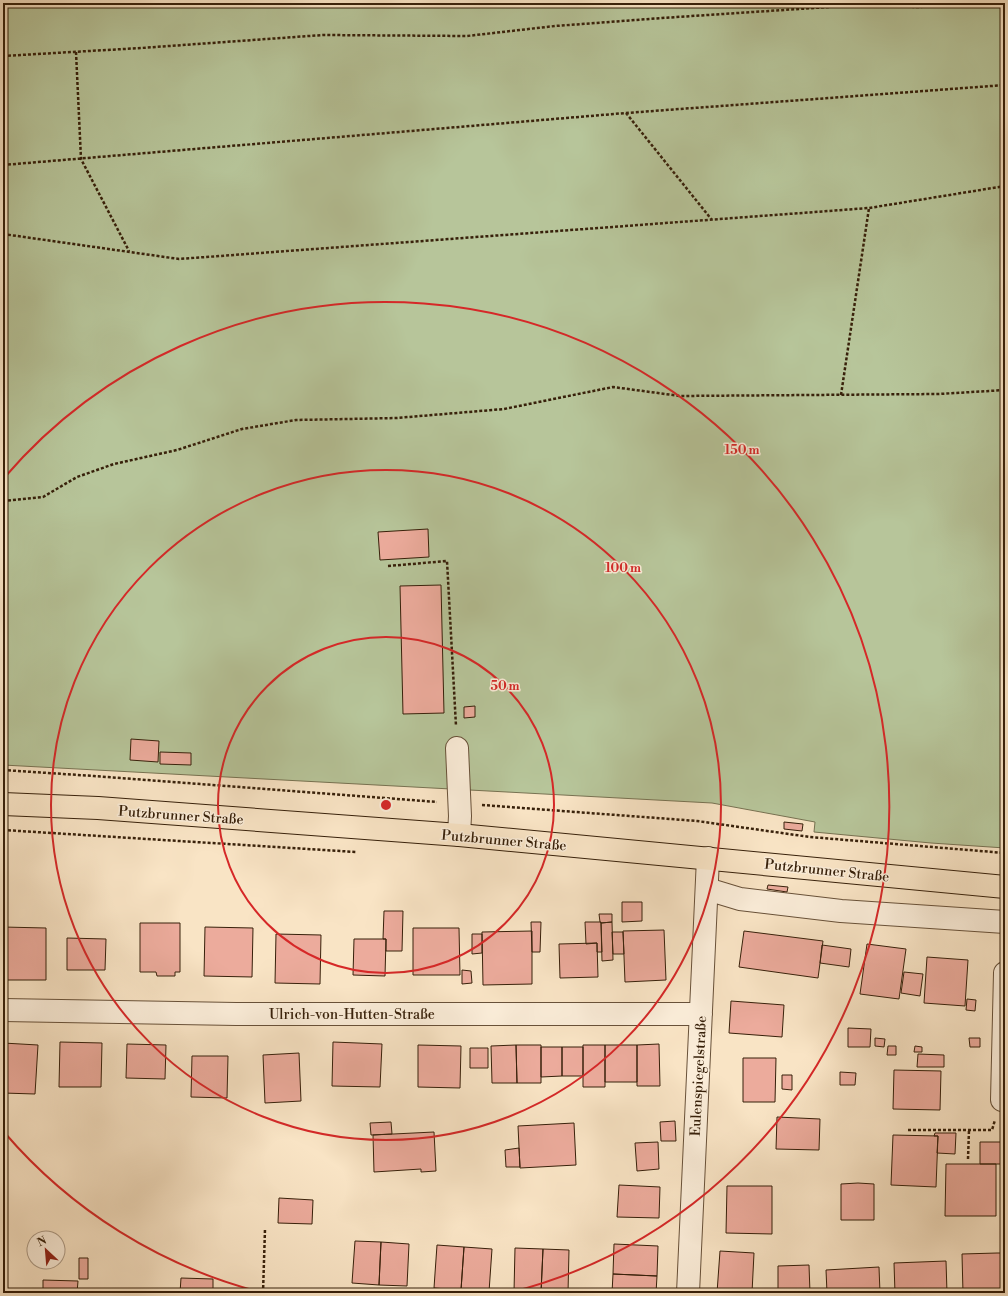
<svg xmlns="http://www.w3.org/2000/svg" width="1008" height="1296" font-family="'Libre Bodoni',serif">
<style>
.green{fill:#b7c59a;stroke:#777252}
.building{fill:#ecab9c;stroke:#37200a}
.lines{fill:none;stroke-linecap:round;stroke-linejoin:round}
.minor-casing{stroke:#685139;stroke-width:24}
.major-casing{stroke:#37200a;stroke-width:24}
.path{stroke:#37200a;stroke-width:2.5;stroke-dasharray:3 2;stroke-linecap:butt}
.minor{stroke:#fbedd9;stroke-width:22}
.major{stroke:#f9e4c5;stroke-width:22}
.ring{fill:none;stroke:#d62828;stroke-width:2}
.labels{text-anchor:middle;stroke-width:3;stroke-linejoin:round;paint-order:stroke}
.street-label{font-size:14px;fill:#37200a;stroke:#fbedd9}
.centre{fill:#d62828;stroke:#fbedd9;stroke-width:2}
.ring-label{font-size:12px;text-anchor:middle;font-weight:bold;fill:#d62828;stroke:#fbedd9;stroke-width:3;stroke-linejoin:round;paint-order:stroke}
</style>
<rect width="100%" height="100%" fill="#f9e4c5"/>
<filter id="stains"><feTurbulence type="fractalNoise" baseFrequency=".005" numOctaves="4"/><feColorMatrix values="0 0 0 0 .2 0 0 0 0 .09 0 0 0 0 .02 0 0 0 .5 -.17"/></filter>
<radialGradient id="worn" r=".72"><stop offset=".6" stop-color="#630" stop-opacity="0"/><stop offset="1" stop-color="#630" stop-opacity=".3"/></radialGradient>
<path class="green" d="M3,3H1005V848L931,843L814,832L815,822L712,803L3,765Z"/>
<path class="building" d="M428,529L429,557L380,560L378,532Z
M441,585L444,713L403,714L400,586Z
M475,706V717L464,718V707Z
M131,739L159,741L158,762L130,760Z
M160,752L191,753V765L160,764Z
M784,822L803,824L802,831L784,829Z
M768,885L788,887L787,892L767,889Z
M622,902H642V921L622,922Z
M384,911H403L402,951H386V939H383Z
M599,914H612V922L601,923L600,922Z
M531,922H541L540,952H532Z
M585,922H601L602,952H597V943L586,944Z
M612,922L613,960L602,961L601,923Z
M140,923H180V972H175V976H157L156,972H140Z
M3,927L46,928V980H3Z
M205,927L253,928L252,977L204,976Z
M413,928H459L460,975H413Z
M664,930L666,980L625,982L623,931Z
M532,931V984L483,985L482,932Z
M744,931L823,941L818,978L739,967Z
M612,932H623L624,954H613Z
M276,934L321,935L320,984L275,983Z
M472,934H482V953L472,954Z
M67,938L106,939L105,970H67Z
M354,939H386L385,976L353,975Z
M597,943L598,977L560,978L559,944Z
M867,944L906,949L899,999L860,994Z
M822,945L851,949L849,967L820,963Z
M927,957L968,960L965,1006L924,1003Z
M462,970L471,971L472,983L462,984Z
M904,972L923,974L920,996L901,993Z
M967,999L976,1000L975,1011L966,1010Z
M731,1001L784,1005L782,1037L729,1033Z
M848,1028L871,1029L870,1047H848Z
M875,1038L885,1039L884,1047L875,1046Z
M969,1038H980V1047H970Z
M60,1042L102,1043L101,1087H59Z
M333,1042L382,1044L380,1087L332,1086Z
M3,1043L38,1045L35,1094L3,1093Z
M127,1044L166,1045L165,1079L126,1078Z
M659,1044L660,1086H637V1045Z
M418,1045L461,1046L460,1088L418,1087Z
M516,1045L517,1083H492L491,1046Z
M516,1045H541V1083H517Z
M583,1045H605V1087H583Z
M605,1045H637V1082H605Z
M888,1046H896V1055H887Z
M915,1046L922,1047V1052H914Z
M541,1047H562V1076L541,1077Z
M562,1047H583V1076H562Z
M470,1048H488V1068H470Z
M299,1053L301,1101L265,1103L263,1055Z
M918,1054L944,1055V1067H917Z
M192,1056H228L227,1098L191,1097Z
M743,1058H776L775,1102H743Z
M894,1070L941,1071L940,1110L893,1109Z
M840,1072L856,1073L855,1085H840Z
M782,1075H792V1090L782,1089Z
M777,1117L820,1119L819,1150L776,1149Z
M675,1121L676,1141H661L660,1122Z
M391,1122L392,1134L371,1135L370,1123Z
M574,1123L576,1165L520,1168L518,1126Z
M434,1132L436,1171L421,1172V1169L374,1172L373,1135Z
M935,1133H956L955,1154L937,1153L938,1136H934Z
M893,1135L938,1136L936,1187L891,1185Z
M658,1142L659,1169L637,1171L635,1143Z
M980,1142H1002L1001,1164H980Z
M1002,1145H1005V1164H1001Z
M519,1148L520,1167H506L505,1150Z
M946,1164H996V1216H945Z
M858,1183L874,1184V1220H841V1184Z
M619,1185L660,1187L659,1218L617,1217Z
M727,1186H772V1234L726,1233Z
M279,1198L313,1200L312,1224L278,1223Z
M355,1241L381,1242L379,1285L352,1283Z
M381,1242L409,1244L407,1286L379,1285Z
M614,1244L658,1246L657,1276L613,1274Z
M437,1245L464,1247L461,1290L434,1288Z
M464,1247L492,1249L489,1292L461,1290Z
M515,1248L543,1249L541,1293L514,1292Z
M543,1249L569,1250L568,1293H541Z
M720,1251L754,1253L752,1293H717Z
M997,1253H1005V1293H963L962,1254Z
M79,1258H88V1279H79Z
M946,1261L947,1293H895L894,1263Z
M809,1265L810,1293H778V1266Z
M879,1267L880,1293H827L826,1270Z
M613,1274L657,1276L656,1293H612Z
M181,1278L213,1279V1293H180Z
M43,1280L78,1281L77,1293H43Z"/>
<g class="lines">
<g class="minor-casing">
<path id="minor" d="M457,748L460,816L459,835
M707,889L740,899L841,911L1005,922
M3,1010L236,1014H701
M1002,1100L1005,973
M688,1293L708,858"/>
</g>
<g class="major-casing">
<path id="major" d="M3,804L98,808L459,835L1005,887"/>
</g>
<path class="path" d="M76,52L81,159L129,251
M3,56L141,48L323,35L467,36L555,26L662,18L844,6L921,7L946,3
M626,113L712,220
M3,165L626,113L1005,85
M3,234L179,259L869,208L1005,186
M841,395L869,208
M3,501L43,497L77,477L114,464L177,450L242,429L296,420L397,418L504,409L613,387L680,396L939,394L1005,390
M388,566L447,561L456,726
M3,770L94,776L437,802
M482,805L697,821L810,837L1005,853
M3,830L356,852
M1004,1121L1005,1126
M908,1130H992L995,1120
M968,1159L969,1130
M263,1293L265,1229"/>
<use href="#minor" class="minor"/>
<use href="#major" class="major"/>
</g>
<g class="ring">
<circle cx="386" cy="805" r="168"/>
<circle cx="386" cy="805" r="335"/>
<path d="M260 1292A503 503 0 0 1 4 1132M4 478A503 503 0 1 1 512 1292"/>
</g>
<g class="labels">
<g class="street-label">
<text transform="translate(181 815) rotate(4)" y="5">Putzbrunner Straße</text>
<text transform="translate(504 840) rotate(5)" y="5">Putzbrunner Straße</text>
<text transform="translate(827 870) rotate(6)" y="5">Putzbrunner Straße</text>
<text x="352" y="1019">Ulrich-von-Hutten-Straße</text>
<text transform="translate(698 1076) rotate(-87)" y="5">Eulenspiegelstraße</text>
</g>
</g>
<circle cx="386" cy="805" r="6" class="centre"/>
<g class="ring-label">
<text x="742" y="454">150 m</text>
<text x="623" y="572">100 m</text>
<text x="505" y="690">50 m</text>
</g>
<rect width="1008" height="1296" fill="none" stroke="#f9e4c5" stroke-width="16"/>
<rect x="4" y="4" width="1000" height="1288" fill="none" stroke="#37200a" stroke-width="2"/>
<rect x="8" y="8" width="992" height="1280" fill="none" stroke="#37200a"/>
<g transform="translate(46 1250) rotate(334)"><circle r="19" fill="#fbedd9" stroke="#ad9b86"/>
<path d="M0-3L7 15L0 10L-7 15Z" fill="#8f2418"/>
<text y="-6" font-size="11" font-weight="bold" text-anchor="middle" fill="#37200a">N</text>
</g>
<rect width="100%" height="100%" filter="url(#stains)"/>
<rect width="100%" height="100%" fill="url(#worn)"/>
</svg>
